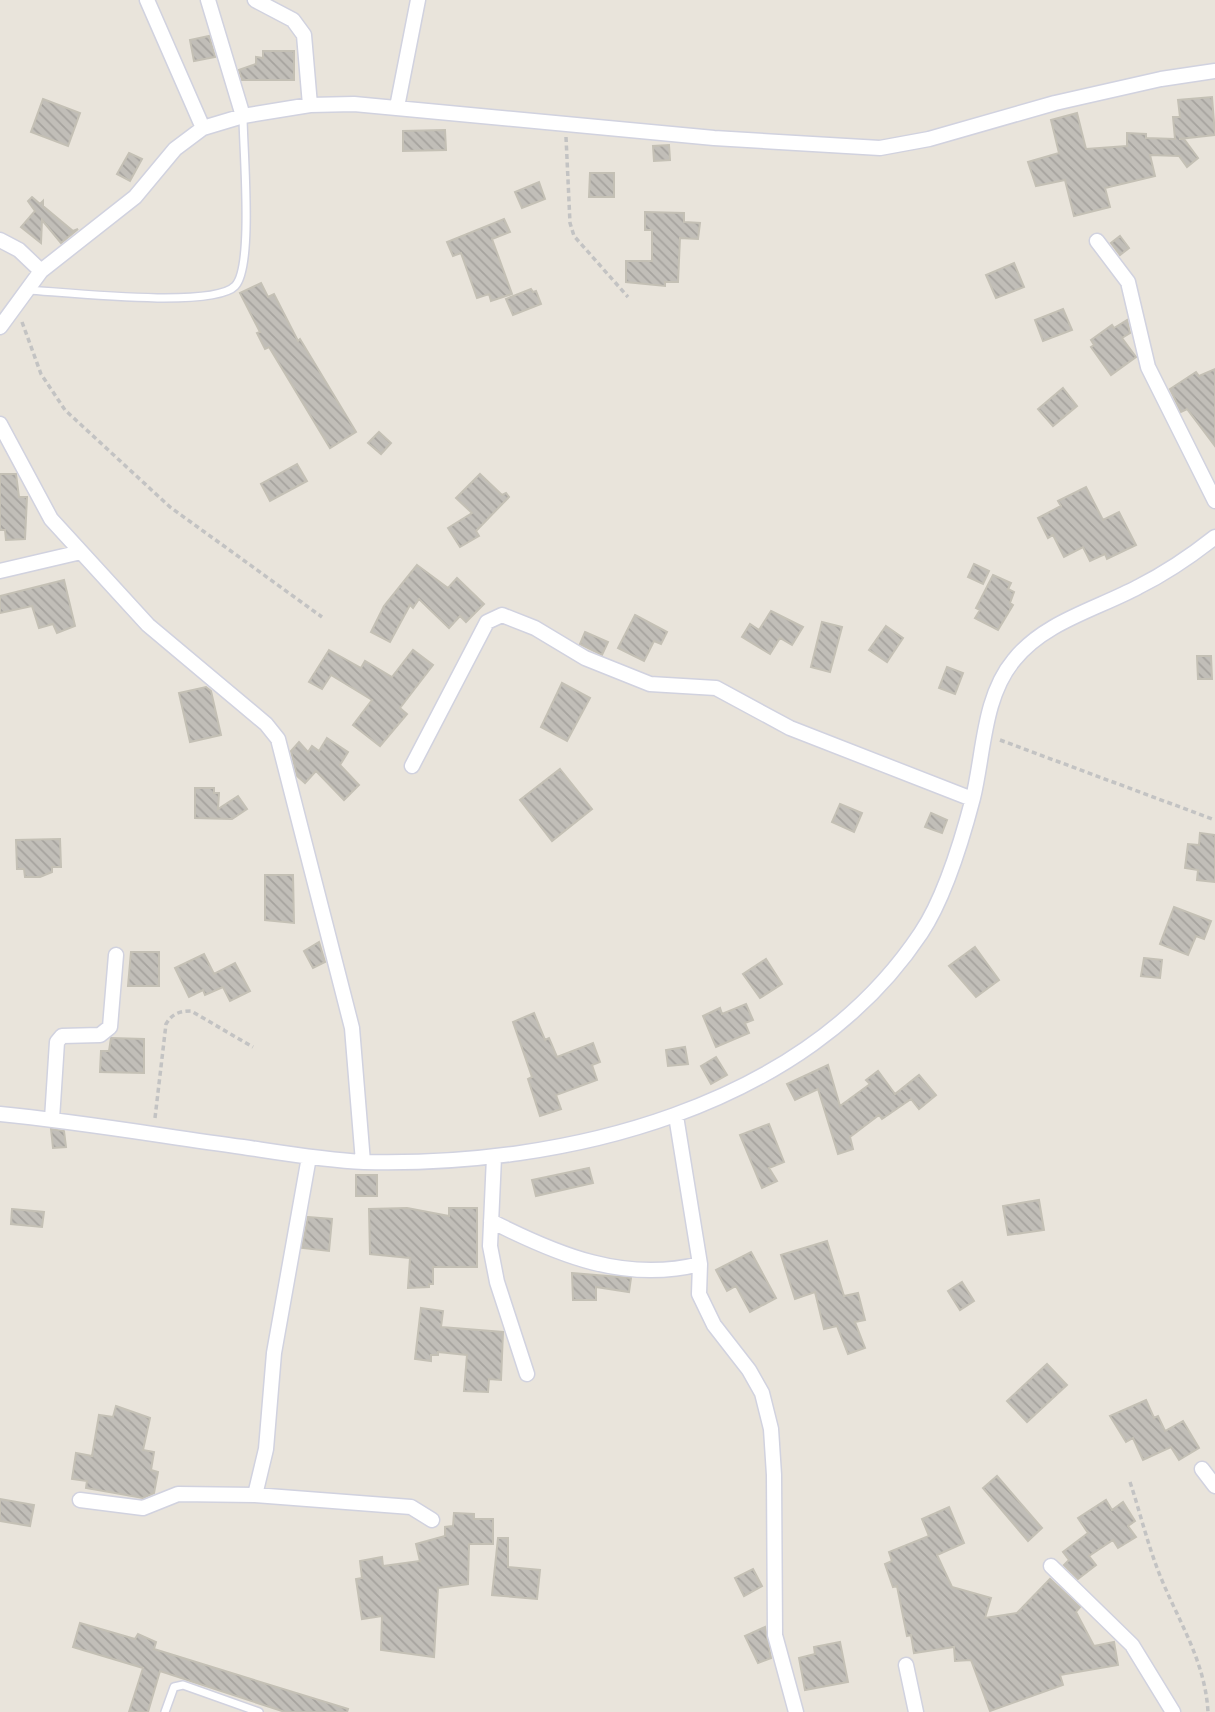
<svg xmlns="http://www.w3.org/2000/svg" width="1215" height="1712" font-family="'PT Sans Narrow',sans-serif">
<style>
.building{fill:url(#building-back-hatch);stroke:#c4c0b5;stroke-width:2}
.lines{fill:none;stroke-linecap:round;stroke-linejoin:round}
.lane-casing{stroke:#d1d2df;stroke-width:10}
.street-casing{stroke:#d1d2df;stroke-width:17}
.path{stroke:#c3c3c3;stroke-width:3.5;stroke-dasharray:5 3.5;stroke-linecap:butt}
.lane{stroke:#fff;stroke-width:7}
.street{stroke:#fff;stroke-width:14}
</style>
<defs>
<pattern id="building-back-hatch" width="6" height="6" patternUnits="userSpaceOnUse" patternTransform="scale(1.75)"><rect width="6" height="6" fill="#c1beb8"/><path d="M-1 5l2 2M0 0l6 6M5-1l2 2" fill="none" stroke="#a6a39e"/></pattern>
</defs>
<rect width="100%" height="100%" fill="#e9e4db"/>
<path class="building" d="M209,36L215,57L194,61L190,40Z
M263,51H294V80H242L239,70L256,64V57L263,58Z
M1212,97L1215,135L1179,139H1184L1198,158L1187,167L1179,156L1150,155L1155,176L1105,188L1110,207L1074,216L1065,180L1036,186L1028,162L1059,153L1051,120L1077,113L1086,149L1127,146V133L1146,134V138L1175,139L1173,117H1180L1178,100Z
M43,99L80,113L68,146L31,132Z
M445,130L446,150L403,151V131Z
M669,145L670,160L654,161L653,146Z
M129,153L142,159L130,181L117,174Z
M590,173H614V197H589Z
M539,182L545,199L522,208L515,192Z
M32,197L40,204L43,201V206L73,231L78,229L61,243L42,220L41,243L21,227L35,211L28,201Z
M645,212L684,213V222L700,223L698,239L680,238L678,282H665V286L626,282V261H652V230H645Z
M504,219L510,232L492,239L512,294L491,301L489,294L477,298L461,253L453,256L447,242Z
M1120,236L1129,248L1120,255L1111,243Z
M1014,263L1024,287L996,298L986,275Z
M261,283L268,297L274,294L298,341L300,339L356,432L330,448L269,347L265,349L257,333L260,332L240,293Z
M531,289L533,292L536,291L541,304L513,315L506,299Z
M1063,309L1072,330L1043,341L1035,320Z
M1127,320L1130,333L1122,338L1136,357L1111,375L1091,347L1094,345L1091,340L1112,325L1114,328Z
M1215,369V446L1187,409L1181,412L1170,389L1196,372L1199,376Z
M1063,388L1077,406L1053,426L1038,409Z
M379,432L391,443L381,454L368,443Z
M297,464L307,481L270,501L261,484Z
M0,474H16L19,497H27L25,539L6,540L5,530H0Z
M480,474L502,495L506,493L509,497L476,531L479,536L460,547L448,528L472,513L456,498Z
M1086,487L1103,520L1119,512L1136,545L1107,559L1105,554L1090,561L1083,547L1064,557L1053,535L1048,538L1038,518L1061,506L1058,501Z
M974,564L989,571L983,584L968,577Z
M417,565L448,588L457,578L484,604L466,622L460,616L449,628L419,599L413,608L410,605L390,642L371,632L384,606Z
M993,575L1011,583L1008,589L1014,592L1010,603L1013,605L998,630L975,618L980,610L976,608Z
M64,580L75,626L57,633L53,624L39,628L32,606L0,613V596Z
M771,611L803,627L792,645L780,638L770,654L742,637L750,624L759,630Z
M635,615L667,632L661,644L654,641L644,661L618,648Z
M822,622L842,627L830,672L811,667Z
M886,626L903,638L887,662L869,650Z
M585,632L608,642L602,655L580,644Z
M329,650L361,668L365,661L392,677L413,650L433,665L400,708L407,714L380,746L353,725L372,700L331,675L322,689L309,682Z
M1197,656H1211L1212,679H1198Z
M947,667L963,673L955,694L939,688Z
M562,683L590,698L567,741L541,727Z
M206,687L211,691L221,735L190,742L179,693Z
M327,738L348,752L340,765L359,785L344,800L316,771L305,783L297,776L291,751L299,742L308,752L312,746L319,751Z
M560,769L592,809L552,841L520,800Z
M195,788H214V793H219L218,809L238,796L247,809L232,819L195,818Z
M840,804L862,813L854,832L832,822Z
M931,813L947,820L942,833L925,827Z
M1200,833L1215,835V882L1197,880L1198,870L1185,868L1188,844L1199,845Z
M60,839L61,867H52V872L40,877H25L24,869H17L16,840Z
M265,875H293L294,923L265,920Z
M1174,907L1211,921L1204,939L1196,936L1188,955L1160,944Z
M319,942L325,962L313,968L304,951Z
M975,947L999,980L976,997L949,966Z
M131,952H159V986H128Z
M204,954L214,974L235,963L250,991L230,1001L223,987L205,995L203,990L189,997L175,968Z
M1144,958L1162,960L1160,978L1141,976Z
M766,959L782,984L760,998L743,974Z
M746,1004L753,1020L745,1023L749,1033L716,1047L703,1016L720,1008L722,1014Z
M534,1013L545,1040L549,1038L557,1057L593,1043L600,1062L592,1065L597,1080L556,1095L561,1109L540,1116L528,1079L532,1077L513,1022Z
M111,1038L144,1039V1073L100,1072L101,1051H109Z
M685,1047L688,1064L668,1066L666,1050Z
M716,1057L727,1075L711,1084L701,1066Z
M828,1065L840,1106L870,1084L866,1080L878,1071L895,1094L919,1075L936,1095L919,1109L911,1099L882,1119L879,1115L850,1137L853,1149L838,1154L818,1089L795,1100L787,1084Z
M769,1124L784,1162L769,1168L777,1181L762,1188L740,1135Z
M51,1129L64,1131L66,1147L53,1148Z
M589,1168L593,1183L536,1196L532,1180Z
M356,1175H377V1196H356Z
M1039,1200L1044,1230L1008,1235L1003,1206Z
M407,1208L449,1216V1208H477V1267H433V1284H429V1287L408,1288L410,1258L370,1254L369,1209Z
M12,1209L44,1212L42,1227L11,1224Z
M308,1217L332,1219L329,1251L302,1248Z
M827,1241L844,1296L858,1293L865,1320L855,1322L865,1348L848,1354L837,1326L824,1329L815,1292L795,1299L781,1255Z
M751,1252L776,1298L750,1312L736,1286L727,1291L716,1270Z
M572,1273L631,1278L629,1292L596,1287V1300H573Z
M962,1282L974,1301L960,1310L948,1291Z
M421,1308L443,1311L441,1327L503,1332L501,1380L489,1379L488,1392L464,1391L467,1355L438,1352V1355H431V1361L415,1359Z
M1047,1364L1067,1385L1027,1422L1007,1401Z
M1146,1400L1154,1418L1158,1416L1165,1431L1183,1421L1199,1448L1179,1460L1171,1447L1143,1460L1133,1438L1126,1442L1110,1416Z
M116,1406L150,1418L143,1450L154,1452L151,1470L158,1472L154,1493L143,1498L86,1488L87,1481L72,1479L76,1453L92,1456L99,1415L113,1417Z
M997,1476L1042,1528L1028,1541L983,1488Z
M0,1499L34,1505L30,1526L0,1521Z
M1106,1500L1112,1510L1123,1502L1135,1521L1128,1526L1136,1537L1118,1548L1113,1540L1089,1556L1096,1565L1078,1579L1064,1565L1069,1560L1063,1552L1088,1533L1078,1518Z
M949,1507L964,1543L937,1555L952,1587L991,1598L985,1618L1017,1613L1050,1579L1080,1607L1076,1612L1094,1646L1114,1642L1118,1665L1060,1675L1063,1685L990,1711L971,1660L955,1661L954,1647L914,1653L911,1635L907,1636L897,1586L893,1587L885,1564L892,1561L889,1552L929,1536L922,1519Z
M454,1513L474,1514V1519H493V1544H469L468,1584L438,1588L434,1657L381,1650L382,1616L362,1619L356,1579L362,1578L360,1561L382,1557L383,1566L420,1561L416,1544L445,1536V1527L453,1526Z
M498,1538H508V1567L540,1570L537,1599L492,1595Z
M753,1569L762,1586L744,1596L735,1578Z
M80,1623L135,1639L138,1634L156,1642L154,1649L348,1709L347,1712H285L160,1671L148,1712H129L143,1668L73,1647Z
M765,1627L771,1658L758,1663L745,1636Z
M840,1642L848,1682L805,1690L799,1658L815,1654L814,1647Z"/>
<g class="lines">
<g class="lane-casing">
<path id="lane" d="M28,290C63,292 213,309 235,286C254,267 243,148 243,116
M165,1712L174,1687L183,1685L259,1712"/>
</g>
<g class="street-casing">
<path id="street" d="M147,0L203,128
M208,0L243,116
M255,0L293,20L304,35L310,105
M397,107L418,0
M0,240L19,250L41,271
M1097,241L1128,282L1148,367L1215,501
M0,327L41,271L135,197L175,149L203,128L243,116L310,105L354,104L714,138L880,148L929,139L1055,103L1161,79L1215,71
M0,424L51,519L148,625L266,724L278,739L352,1028L363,1162
M0,571L81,552
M412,766L487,622L502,615L535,628L585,658L650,684L716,688L790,728L972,799
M0,1114C81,1122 162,1136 243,1147C283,1153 324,1160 364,1162C564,1167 804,1109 921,933C945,897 962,840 973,798C984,753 983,697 1014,660C1044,622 1097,609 1138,587C1166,573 1191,556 1215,537
M676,1116L700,1264L699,1294L714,1325L749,1370L762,1393L771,1429L774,1475L775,1635L796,1712
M52,1119L57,1042L62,1036L100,1035L110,1027L116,955
M494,1157L490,1246L497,1282L527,1374
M491,1221C558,1255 625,1283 700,1264
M1202,1469L1215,1486
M255,1495L266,1449L274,1353L309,1157
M80,1500L143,1508L178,1494L255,1495L411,1507L432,1520
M1051,1566L1132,1645L1173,1712
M906,1665L916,1712"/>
</g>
<path class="path" d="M566,137L570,223L574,236L628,297
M22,322L41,374L65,410L170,507L322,617
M1000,740L1215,820
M155,1118L166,1024C172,1014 179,1011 191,1011L253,1047
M1130,1482C1139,1509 1146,1538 1156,1565C1174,1615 1205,1657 1208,1712"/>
<use href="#lane" class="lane"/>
<use href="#street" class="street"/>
</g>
</svg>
